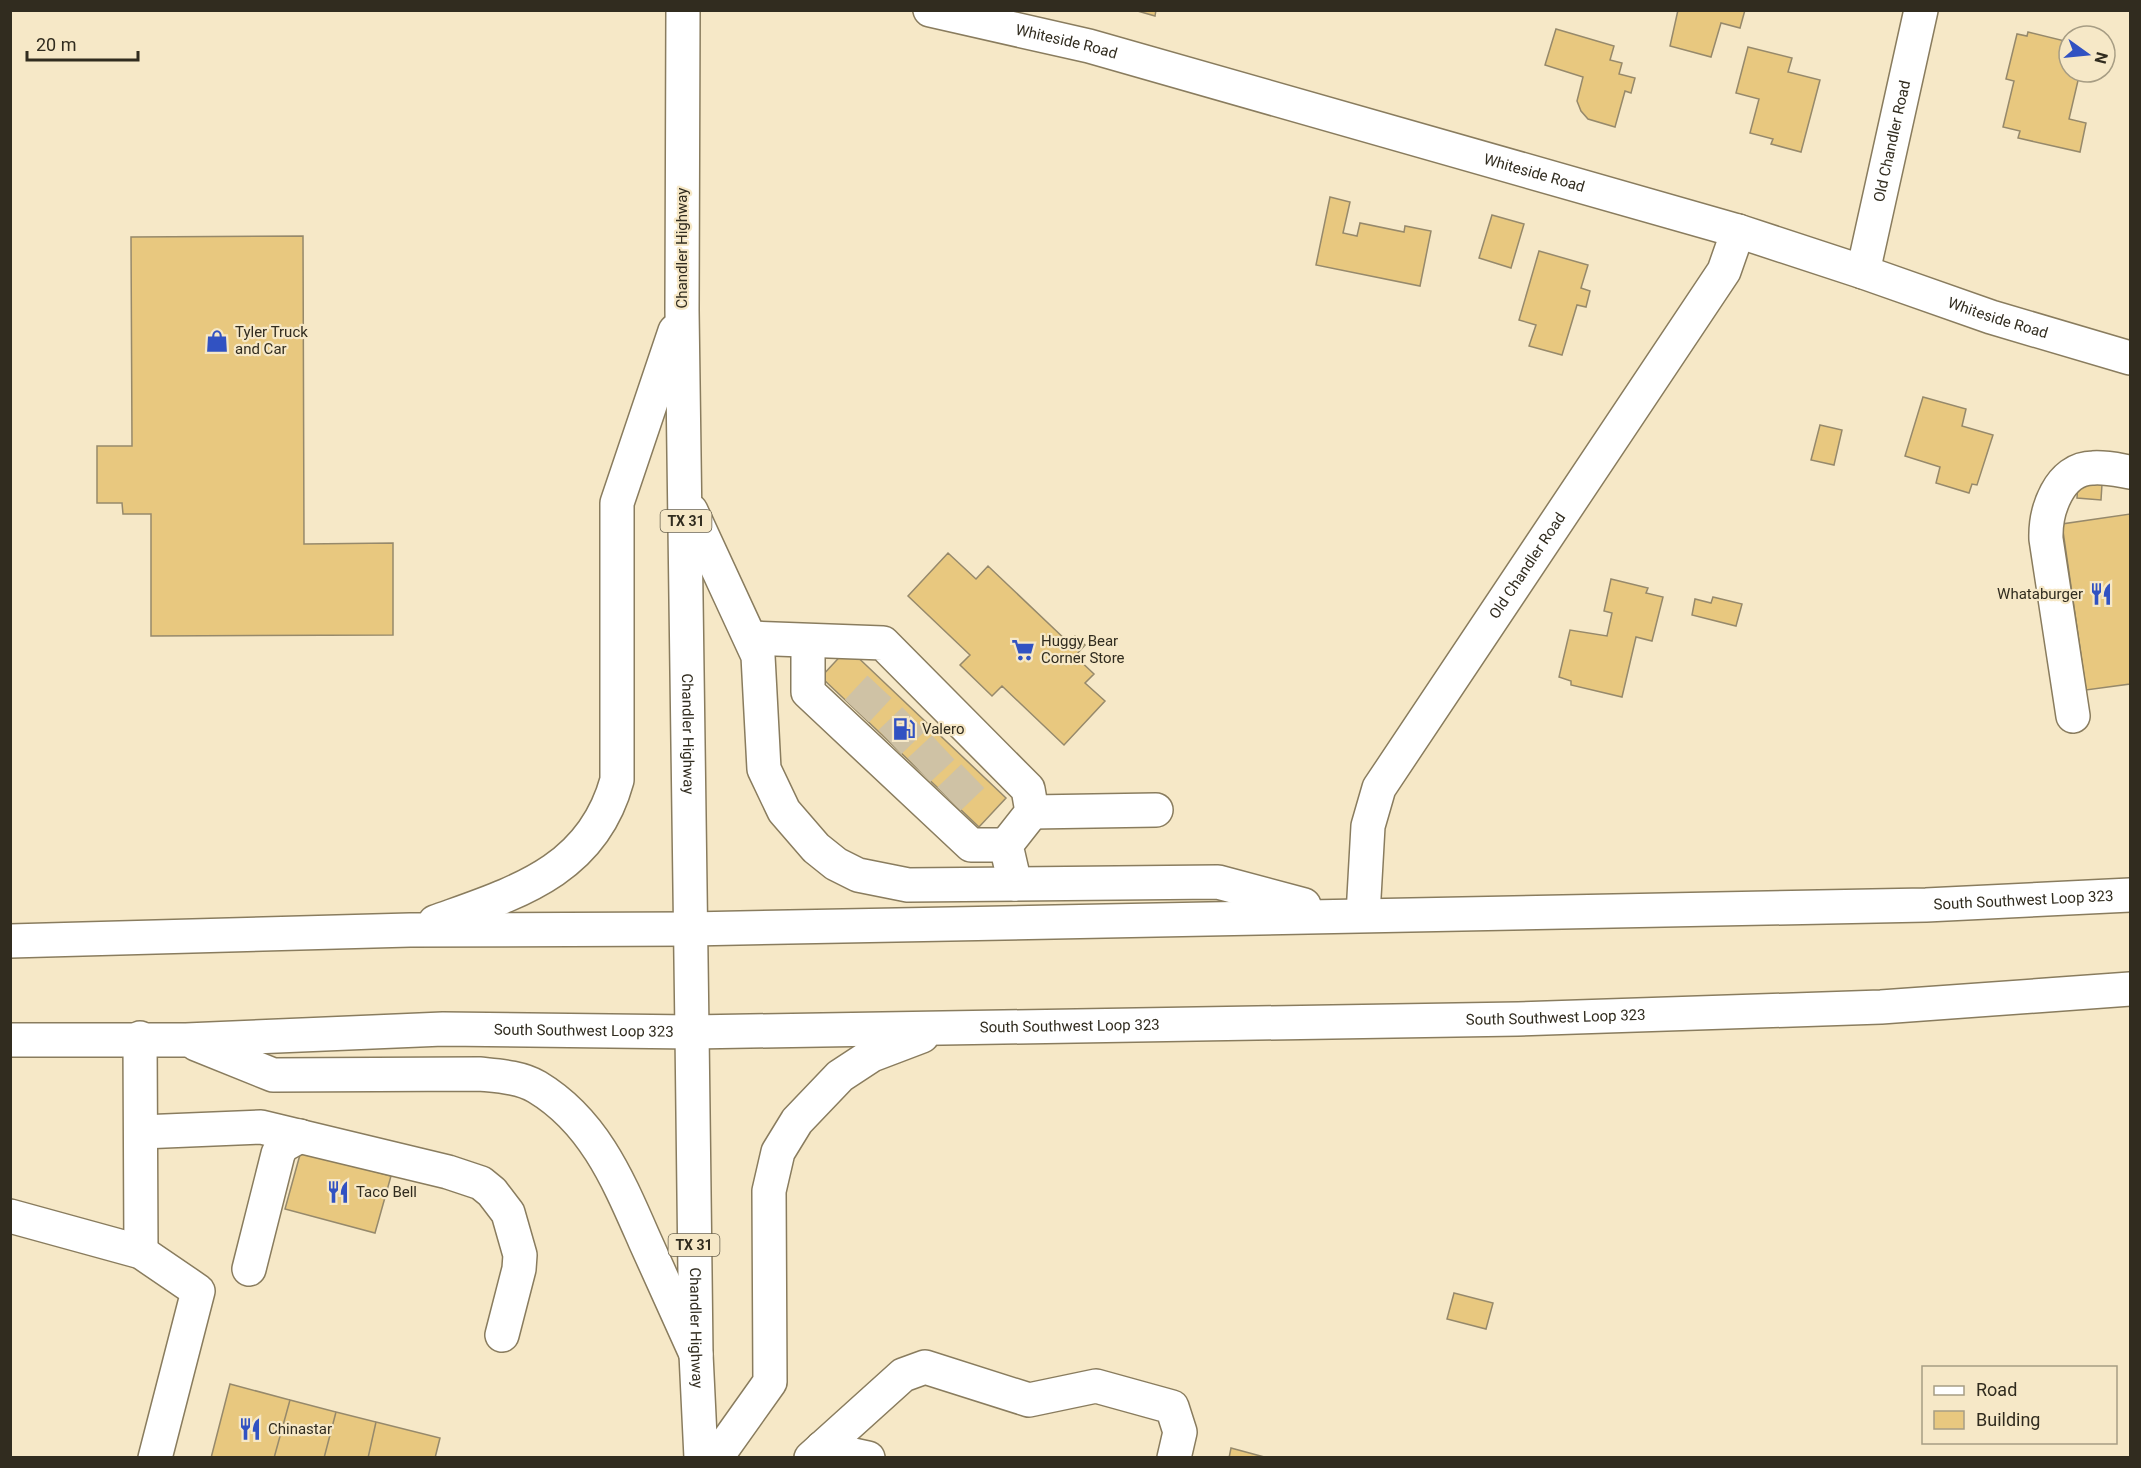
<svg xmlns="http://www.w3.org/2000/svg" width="2141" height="1468" font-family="Roboto,sans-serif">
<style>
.building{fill:#e8c87f;stroke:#96896b;stroke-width:1.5}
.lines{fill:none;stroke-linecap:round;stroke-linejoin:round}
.minor-tunnel{stroke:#cfc2a5;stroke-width:33;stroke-dasharray:33 16;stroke-linecap:butt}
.minor-casing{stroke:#897c5e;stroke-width:36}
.major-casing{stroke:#897c5e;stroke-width:36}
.highway-casing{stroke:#897c5e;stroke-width:36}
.minor{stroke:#fff;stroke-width:33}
.major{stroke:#fff;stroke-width:33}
.highway{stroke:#fff;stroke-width:33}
.labels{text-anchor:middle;stroke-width:4.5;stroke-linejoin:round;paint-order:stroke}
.shield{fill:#f6e8c7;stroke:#6c6451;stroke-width:1.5}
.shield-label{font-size:14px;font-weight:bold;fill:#312c1f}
.street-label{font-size:15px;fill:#312c1f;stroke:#f6e8c7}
.poi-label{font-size:15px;fill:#312c1f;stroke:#f6e8c7;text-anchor:start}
</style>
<rect width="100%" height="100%" fill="#f6e8c7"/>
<path class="building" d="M1134,10H1156L1155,16Z
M1678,10H1745L1740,28L1721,23L1711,57L1670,46Z
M1556,29L1614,46L1610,60L1622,63L1619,74L1635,78L1631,93L1625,91L1615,127L1588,119L1581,111L1577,101L1583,77L1545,65Z
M2028,32L2069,42V72H2080L2069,119L2086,123L2080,152L2018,138L2020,131L2003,127L2014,81L2006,79L2017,34L2027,36Z
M1748,47L1792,58L1788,72L1820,80L1801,152L1771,144L1773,139L1750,133L1759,99L1736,93Z
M1330,197L1350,202L1343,233L1357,236L1360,223L1404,232L1405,226L1431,231L1420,286L1316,265Z
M1492,215L1524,224L1511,268L1479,258Z
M303,236L304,544L393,543V635L151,636V514H123L122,503H97V446H132L131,237Z
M1539,251L1588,265L1581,288L1590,291L1586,307L1577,305L1562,355L1529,346L1536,325L1519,320Z
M1923,397L1966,409L1962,426L1993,435L1977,485L1972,484L1969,493L1936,483L1940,467L1905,456Z
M1820,425L1842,430L1834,465L1811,460Z
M2078,482L2102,484L2101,500L2077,498Z
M2130,514V684L2086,690L2062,524Z
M948,553L976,579L988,566L1069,643L1075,636L1085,645L1075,656L1094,674L1085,683L1105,701L1064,745L1002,686L992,696L960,665L970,655L908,596Z
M1611,579L1648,588L1646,593L1663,597L1652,641L1636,637L1622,697L1571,685V681L1559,677L1570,630L1607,636L1612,613L1604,611Z
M1713,597L1742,604L1736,626L1692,615L1695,599L1711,603Z
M848,648L1006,798L979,827L821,677Z
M301,1151L391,1176L375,1233L285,1209Z
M1454,1293L1493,1303L1486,1329L1447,1319Z
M230,1384L290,1400L274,1458H211Z
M290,1400L336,1412L324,1458H274Z
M336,1412L376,1422L368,1458H324Z
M376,1422L440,1438L435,1458H368Z
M1231,1448L1268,1458H1229Z"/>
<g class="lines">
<path class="minor-tunnel" d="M857,711L884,682
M890,742L918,715
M919,770L948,743
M949,799L978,771"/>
<g class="minor-casing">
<g id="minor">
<path id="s1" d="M930,10L1089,46L1738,231L1863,272L1991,317L2130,358"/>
<path id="s2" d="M1863,272L1921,10"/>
<path d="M751,638L883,643L1028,789L1032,812L1006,845L1015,884"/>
<path d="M808,641V692L971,845H1006"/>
<path d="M2073,716L2046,539C2045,511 2059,468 2093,468C2105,467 2118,470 2130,472"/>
<path d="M1032,812L1156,810"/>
<path id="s3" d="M1363,915L1368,826L1379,788L1724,271L1738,231"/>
<path d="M140,1038L141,1252"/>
<path d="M141,1132L261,1127L448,1172L481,1183L492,1192L508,1213L520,1255L519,1269L502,1335"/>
<path d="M10,1216L141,1252L198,1291L155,1458"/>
<path d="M249,1269L278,1154L282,1146L300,1136"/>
<path d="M822,1448L868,1458"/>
<path d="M811,1458L903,1375L925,1367L1029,1400L1096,1386L1172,1407L1180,1432L1174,1458"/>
</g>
</g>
<g class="major-casing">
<g id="major">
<path id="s4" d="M692,1032L696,1354L701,1458"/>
</g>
</g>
<g class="highway-casing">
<g id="highway">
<path id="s5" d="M683,10L682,310L692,1032"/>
<path d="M691,511L758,656L764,769L784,811L816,848L836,864L858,875L908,885L1218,882L1304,905"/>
<path d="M435,922C515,893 592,872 617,780V503L675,331"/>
<path id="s6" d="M10,941L410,930L690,929L1926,905L2130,895"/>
<path id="s7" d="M10,1040H186L443,1029L692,1032L1518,1019L1881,1007L2130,989"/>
<path d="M196,1044L273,1075L479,1074C498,1076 520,1077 537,1087C595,1122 619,1182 645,1241C662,1279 679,1316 696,1354"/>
<path d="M716,1458L770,1382L769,1191L778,1152L797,1121L840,1076L872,1055L922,1036"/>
</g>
</g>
<use href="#minor" class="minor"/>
<use href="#major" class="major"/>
<use href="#highway" class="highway"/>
</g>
<defs>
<g id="shop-bare" transform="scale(1.8)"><path d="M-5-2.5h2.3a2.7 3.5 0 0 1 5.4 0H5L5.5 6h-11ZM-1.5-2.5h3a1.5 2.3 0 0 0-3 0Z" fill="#3152c2" stroke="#f6e8c7" stroke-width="2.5" paint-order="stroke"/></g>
<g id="restaurant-bare" transform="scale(1.8)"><path d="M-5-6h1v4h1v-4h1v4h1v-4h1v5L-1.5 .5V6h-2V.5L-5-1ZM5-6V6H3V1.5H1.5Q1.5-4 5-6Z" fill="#3152c2" stroke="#f6e8c7" stroke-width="2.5" paint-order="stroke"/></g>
<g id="supermarket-bare" transform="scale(1.8)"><path d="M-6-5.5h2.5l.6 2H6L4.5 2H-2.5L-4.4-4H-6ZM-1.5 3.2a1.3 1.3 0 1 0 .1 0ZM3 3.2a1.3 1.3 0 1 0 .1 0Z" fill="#3152c2" stroke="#f6e8c7" stroke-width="2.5" paint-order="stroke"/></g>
<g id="fuel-bare" transform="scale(1.8)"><path d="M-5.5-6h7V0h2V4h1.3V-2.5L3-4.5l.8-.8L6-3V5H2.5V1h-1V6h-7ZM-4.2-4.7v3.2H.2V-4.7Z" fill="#3152c2" stroke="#f6e8c7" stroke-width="2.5" paint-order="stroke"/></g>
</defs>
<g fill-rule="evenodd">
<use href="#shop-bare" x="217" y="341"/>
<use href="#restaurant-bare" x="2101" y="594"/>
<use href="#supermarket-bare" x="1023" y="650"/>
<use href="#fuel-bare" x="904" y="729"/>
<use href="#restaurant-bare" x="338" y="1192"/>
<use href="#restaurant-bare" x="250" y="1429"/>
</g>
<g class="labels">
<g class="shield">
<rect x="660.5" y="510" width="51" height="22" rx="4.5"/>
<rect x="668.5" y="1234" width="51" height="22" rx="4.5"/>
</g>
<g class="shield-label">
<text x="686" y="526">TX 31</text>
<text x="694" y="1250">TX 31</text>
</g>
<g class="street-label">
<text dy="5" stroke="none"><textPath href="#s1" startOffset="140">Whiteside Road</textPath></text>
<text dy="5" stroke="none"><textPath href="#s2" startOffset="134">Old Chandler Road</textPath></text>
<text dy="5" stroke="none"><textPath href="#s1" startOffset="626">Whiteside Road</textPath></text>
<text transform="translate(682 248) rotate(-90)" y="5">Chandler Highway</text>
<text dy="5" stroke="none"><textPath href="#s1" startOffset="1112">Whiteside Road</textPath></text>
<text dy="5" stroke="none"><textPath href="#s3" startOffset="396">Old Chandler Road</textPath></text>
<text dy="5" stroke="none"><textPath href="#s5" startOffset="724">Chandler Highway</textPath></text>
<text dy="5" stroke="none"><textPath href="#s6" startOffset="2014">South Southwest Loop 323</textPath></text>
<text dy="5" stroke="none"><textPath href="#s7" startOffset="1546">South Southwest Loop 323</textPath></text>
<text dy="5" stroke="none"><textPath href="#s7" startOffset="1060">South Southwest Loop 323</textPath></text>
<text dy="5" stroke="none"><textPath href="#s7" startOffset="574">South Southwest Loop 323</textPath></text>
<text dy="5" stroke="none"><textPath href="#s4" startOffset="296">Chandler Highway</textPath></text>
</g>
<g class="poi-label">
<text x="235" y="337">Tyler Truck<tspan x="235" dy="17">and Car</tspan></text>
<text x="2083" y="599" text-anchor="end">Whataburger</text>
<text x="1041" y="646">Huggy Bear<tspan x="1041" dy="17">Corner Store</tspan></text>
<text x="922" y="734">Valero</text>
<text x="356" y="1197">Taco Bell</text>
<text x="268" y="1434">Chinastar</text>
</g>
</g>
<rect width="2141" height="1468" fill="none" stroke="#312c1f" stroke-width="24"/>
<rect x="1922" y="1366" width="195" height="78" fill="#f6e8c7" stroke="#a79d84" stroke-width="1.5"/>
<rect x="1934" y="1386" width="30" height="9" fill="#ffffff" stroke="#a79d84" stroke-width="1.5"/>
<text x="1976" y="1396" font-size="18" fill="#312c1f">Road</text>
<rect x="1934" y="1411" width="30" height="18" fill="#e8c87f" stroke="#a79d84" stroke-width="1.5"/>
<text x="1976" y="1426" font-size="18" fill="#312c1f">Building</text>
<g transform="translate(2087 54) rotate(105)"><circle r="28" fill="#f6e8c7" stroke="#a79d84" stroke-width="1.5"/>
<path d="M0-4.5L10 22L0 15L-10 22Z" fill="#3152c2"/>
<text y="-9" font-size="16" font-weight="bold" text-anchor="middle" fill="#312c1f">N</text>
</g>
<path d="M27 51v9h111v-9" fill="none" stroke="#312c1f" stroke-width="3"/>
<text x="36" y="51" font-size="18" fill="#312c1f" stroke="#f6e8c7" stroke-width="4.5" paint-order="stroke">20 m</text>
</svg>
